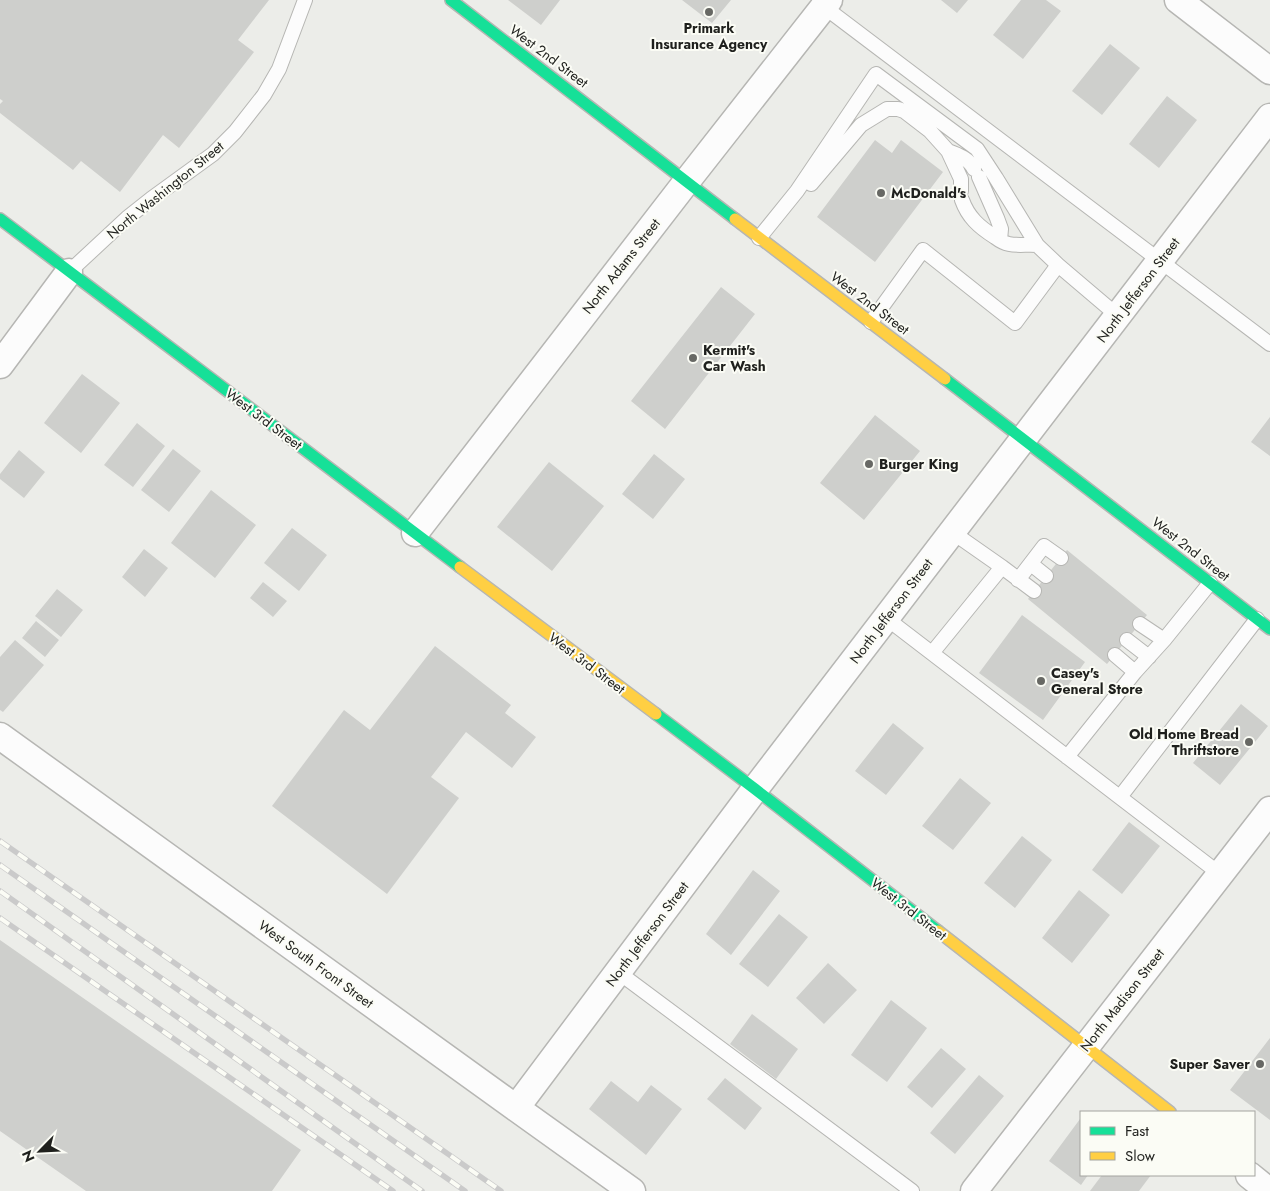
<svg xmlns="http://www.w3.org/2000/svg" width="1270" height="1191" font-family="Jost,sans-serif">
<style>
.building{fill:#cecfcc}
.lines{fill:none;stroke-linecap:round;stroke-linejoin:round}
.lane-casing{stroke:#b6b6b3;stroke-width:16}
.street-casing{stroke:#b6b6b3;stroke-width:29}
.fast-casing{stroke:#b6b6b3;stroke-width:14}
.slow-casing{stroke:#b6b6b3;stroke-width:14}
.lane{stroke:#fcfcfc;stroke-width:14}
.street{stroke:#fcfcfc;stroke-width:26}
.fast{stroke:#16e098;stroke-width:11}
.slow{stroke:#ffcf43;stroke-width:11}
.rail-casing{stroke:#cacaca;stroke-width:5.5}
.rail{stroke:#fbfcf5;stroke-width:4;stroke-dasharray:11;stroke-linecap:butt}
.poi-dot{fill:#676864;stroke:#fbfcf5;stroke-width:2}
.labels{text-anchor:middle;stroke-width:4;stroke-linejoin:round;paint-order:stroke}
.poi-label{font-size:14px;font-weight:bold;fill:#1f201d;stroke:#fbfcf5;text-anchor:start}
.street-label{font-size:14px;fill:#1f201d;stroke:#fbfcf5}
</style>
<rect width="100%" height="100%" fill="#ecede9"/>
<path class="building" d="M0,0H269L238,40L254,52L179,148L163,135L120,192L81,161L73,170L0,113V104L3,101L0,99Z
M508,0H560L541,25Z
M682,0H731L712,23Z
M941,0H968L957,13Z
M1021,0H1046L1061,11L1023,59L993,35Z
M1110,44L1140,68L1102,115L1072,91Z
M1167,96L1197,120L1159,168L1129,144Z
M875,140L892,153L901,140L943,172L875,262L817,217Z
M721,287L755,314L665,429L631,401Z
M82,374L120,403L81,453L44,423Z
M875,415L920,451L864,520L820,483Z
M1270,417V456L1251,442Z
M137,423L165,446L133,487L104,465Z
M173,449L201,471L169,512L141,490Z
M19,450L45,472L24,498L0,479V474Z
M654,454L685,479L653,519L622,494Z
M549,462L604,506L552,571L497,527Z
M211,490L256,525L215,578L171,543Z
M292,528L327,555L299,591L264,563Z
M144,549L168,568L145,597L122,577Z
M1067,550L1147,615L1107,664L1028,599Z
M263,582L287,601L273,617L250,598Z
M57,589L83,610L61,637L35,616Z
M1022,615L1085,662L1043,720L979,673Z
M36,621L59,640L45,657L22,638Z
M15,640L44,665L3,712L0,710V657Z
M435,646L511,705L505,713L536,737L512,768L466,732L431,777L459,798L387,894L272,806L344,710L370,730Z
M1241,704L1268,726L1220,785L1193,763Z
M893,723L924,748L886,795L855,771Z
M960,778L991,803L953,850L922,826Z
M1129,822L1160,846L1122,894L1092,870Z
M1022,836L1052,860L1015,908L984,883Z
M753,870L780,891L731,955L706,934Z
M1079,890L1110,915L1072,963L1042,938Z
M779,914L808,937L768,987L739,964Z
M0,940L301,1150L272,1191H86L0,1131Z
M828,963L857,990L824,1024L796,998Z
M891,1000L927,1028L887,1082L851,1055Z
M752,1014L798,1049L776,1079L730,1044Z
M1270,1038V1120L1230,1090Z
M941,1048L966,1069L932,1108L907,1087Z
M979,1075L1004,1096L955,1154L930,1133Z
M725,1078L762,1108L745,1130L707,1099Z
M611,1081L638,1102L651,1085L682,1109L646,1155L589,1109Z
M1080,1119L1081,1120V1175H1088L1081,1185L1049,1161Z
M1102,1175H1151L1139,1191H1090Z"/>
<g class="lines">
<g class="lane-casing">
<path id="lane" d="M819,3L1270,344
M948,151C959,155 969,159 974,169
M979,177L997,218L1001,229L1000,240
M811,184L861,125L887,109H898L904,111L930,131L948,151L961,179V191
M962,200C968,217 979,227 995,237C999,240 1004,243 1009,244C1018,246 1028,244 1037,245
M759,238L797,191L876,74L977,149L996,178L1037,245L1058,265
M69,272L127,218L151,199L213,154L235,132L264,95L279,69L305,0
M871,322L923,250L1015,323L1058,265L1118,316
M952,532L1002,567L1034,591
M1031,564L1046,576
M1018,580L1044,546L1061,558
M886,618L1220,874
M1140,624L1164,640
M1127,640L1149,657
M932,653L1002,567
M1115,655L1135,672
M1067,757L1135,672L1164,640L1210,583
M1120,797L1257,619
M618,972L912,1191"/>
</g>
<g class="street-casing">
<path id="street" d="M1178,0L1270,71
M0,365L69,272
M415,533L687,181L829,0
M0,736L516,1108L632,1191
M516,1108L755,789L1270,117
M1249,1175L1269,1191
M974,1191L1270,810"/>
</g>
<g class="fast-casing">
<path id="fast" d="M451,0L735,219
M0,219L460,567
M945,379L1270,629
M656,714L755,789L938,931"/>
</g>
<g class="slow-casing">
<path id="slow" d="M735,219L945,379
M460,567L656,714
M938,931L1170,1112"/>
</g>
<use href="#lane" class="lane"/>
<use href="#street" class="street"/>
<use href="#fast" class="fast"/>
<use href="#slow" class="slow"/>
<g class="rail-casing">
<path id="rail" d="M0,841L501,1191
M0,865L465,1191
M0,891L422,1191
M0,918L393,1191"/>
</g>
<use href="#rail" class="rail"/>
</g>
<g class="poi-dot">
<circle cx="709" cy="12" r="5"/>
<circle cx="881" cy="193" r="5"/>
<circle cx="693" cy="358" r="5"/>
<circle cx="869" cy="464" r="5"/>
<circle cx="1041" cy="681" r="5"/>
<circle cx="1249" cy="742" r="5"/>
<circle cx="1260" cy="1064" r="5"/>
</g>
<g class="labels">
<g class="poi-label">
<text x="709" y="33" text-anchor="middle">Primark<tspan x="709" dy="16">Insurance Agency</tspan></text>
<text x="891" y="198">McDonald's</text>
<text x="703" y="355">Kermit's<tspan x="703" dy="16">Car Wash</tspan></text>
<text x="879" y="469">Burger King</text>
<text x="1051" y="678">Casey's<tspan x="1051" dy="16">General Store</tspan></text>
<text x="1239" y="739" text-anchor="end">Old Home Bread<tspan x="1239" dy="16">Thriftstore</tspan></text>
<text x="1250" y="1069" text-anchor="end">Super Saver</text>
</g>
<g class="street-label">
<text transform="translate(549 56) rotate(37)" y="5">West 2nd Street</text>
<text transform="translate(165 190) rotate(-39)" y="5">North Washington Street</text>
<text transform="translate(621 266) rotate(-52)" y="5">North Adams Street</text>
<text transform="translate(1138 290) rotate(-53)" y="5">North Jefferson Street</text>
<text transform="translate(870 303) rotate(37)" y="5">West 2nd Street</text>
<text transform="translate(264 419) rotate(37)" y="5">West 3rd Street</text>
<text transform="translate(1191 549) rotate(38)" y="5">West 2nd Street</text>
<text transform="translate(891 611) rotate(-53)" y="5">North Jefferson Street</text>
<text transform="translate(587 663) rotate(37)" y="5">West 3rd Street</text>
<text transform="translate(909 909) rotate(38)" y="5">West 3rd Street</text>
<text transform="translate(647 934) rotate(-53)" y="5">North Jefferson Street</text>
<text transform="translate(316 964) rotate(36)" y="5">West South Front Street</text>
<text transform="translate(1122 1000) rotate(-52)" y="5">North Madison Street</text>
</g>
</g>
<rect x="1080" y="1111" width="175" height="65" fill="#fbfcf5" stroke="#a3a49f"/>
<rect x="1090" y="1127" width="25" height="8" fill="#16e098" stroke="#a3a49f"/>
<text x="1125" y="1136" font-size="15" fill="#1f201d">Fast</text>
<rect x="1090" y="1152" width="25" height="8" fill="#ffcf43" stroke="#a3a49f"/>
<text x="1125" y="1161" font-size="15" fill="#1f201d">Slow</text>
<g transform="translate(40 1151) rotate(246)" stroke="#fbfcf5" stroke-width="4" paint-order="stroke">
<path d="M0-4L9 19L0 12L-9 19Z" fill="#1f201d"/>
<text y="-8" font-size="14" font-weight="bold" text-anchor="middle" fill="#1f201d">N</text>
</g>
</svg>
